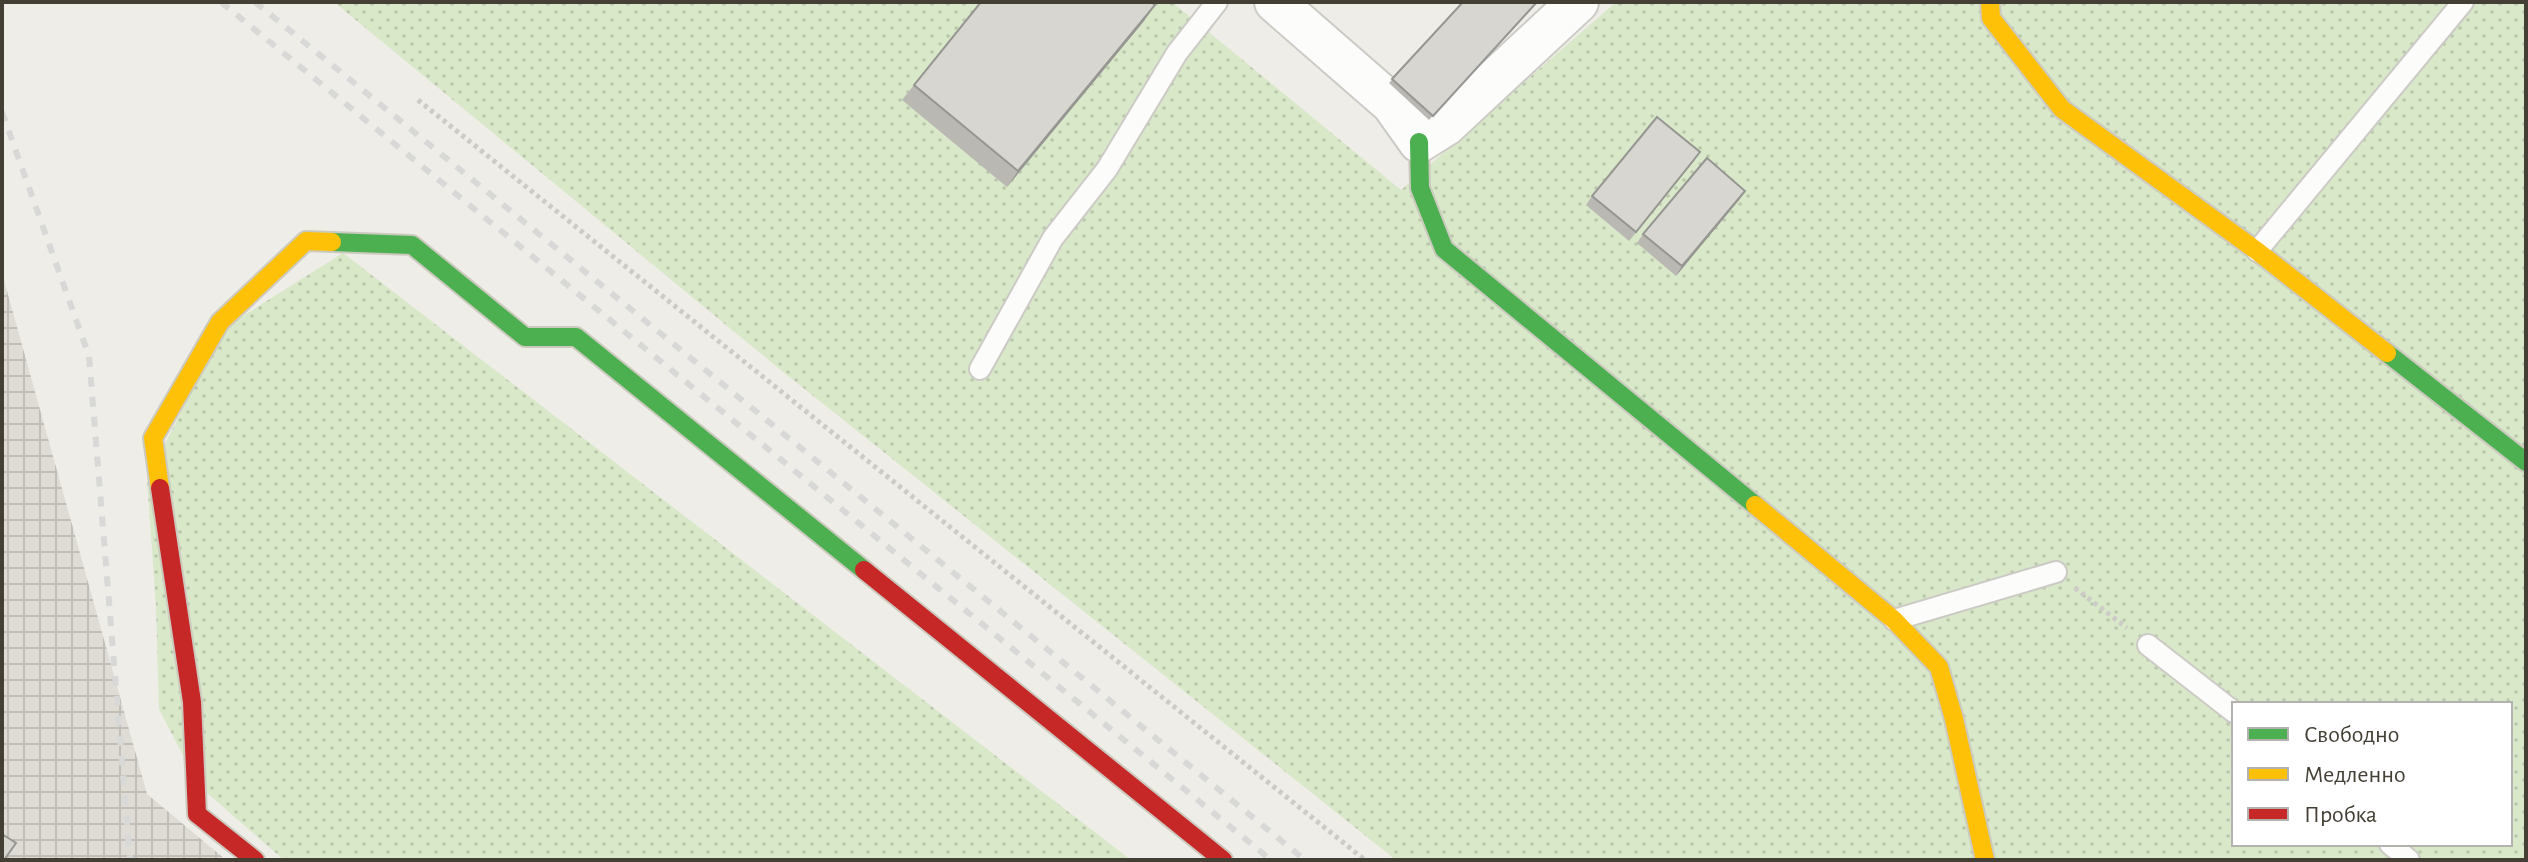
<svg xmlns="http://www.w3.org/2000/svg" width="2528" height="862" font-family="'Alegreya Sans',sans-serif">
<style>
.industrial{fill:url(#industrial-grid)}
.garden{fill:url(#garden-dots);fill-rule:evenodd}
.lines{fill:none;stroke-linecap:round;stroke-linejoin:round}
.lane-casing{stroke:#cccac5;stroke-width:24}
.street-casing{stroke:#cccac5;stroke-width:44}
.fast-casing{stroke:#cccabf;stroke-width:22}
.slow-casing{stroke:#cccabf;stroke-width:22}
.jam-casing{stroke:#cccabf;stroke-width:22}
.path{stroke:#cccbc7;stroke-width:5;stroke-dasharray:4 4;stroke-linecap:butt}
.lane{stroke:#fcfcfb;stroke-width:20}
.street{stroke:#fcfcfb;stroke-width:40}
.fast{stroke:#4caf50;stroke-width:18}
.slow{stroke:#ffc107;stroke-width:18}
.jam{stroke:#c62828;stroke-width:18}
.rail{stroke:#d8d8d7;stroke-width:6;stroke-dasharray:10 10;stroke-linecap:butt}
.wall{fill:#b9b8b3}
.shaded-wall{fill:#969692}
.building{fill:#d7d6d0;stroke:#969692;stroke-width:2}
</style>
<defs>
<pattern id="industrial-grid" width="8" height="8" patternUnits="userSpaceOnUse" patternTransform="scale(2)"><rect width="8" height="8" fill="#dedcd5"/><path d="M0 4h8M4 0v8" fill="none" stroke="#c0beb7"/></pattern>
<pattern id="garden-dots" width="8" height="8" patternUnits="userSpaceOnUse" patternTransform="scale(2)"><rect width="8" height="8" fill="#d8e8c8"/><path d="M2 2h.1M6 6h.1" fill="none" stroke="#bbc8ac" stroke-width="1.8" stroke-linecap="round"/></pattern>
</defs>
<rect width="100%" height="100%" fill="#eeede7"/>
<path class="industrial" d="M2,273L147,794L226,860H2Z"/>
<path class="garden" d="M334,2H1172L1401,190L1616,2H2526V860H1396L782,371ZM2234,704H2510V844H2234Z
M343,253L1131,860H284L199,786L159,709L156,606L147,479L224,328Z"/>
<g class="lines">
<g class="lane-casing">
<path id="lane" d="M2257,251L2463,2
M980,369L1053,238L1107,169L1177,53L1217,2
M1894,620L2056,572
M2148,645L2234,712
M2390,844L2409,860"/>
</g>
<g class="street-casing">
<path id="street" d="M1275,2L1392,104L1419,142L1446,125L1578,2"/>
</g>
<g class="fast-casing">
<path id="fast" d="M1419,142L1420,188L1444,249L1755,505
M332,242L412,245L525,337H576L864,570
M2387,353L2526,462"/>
</g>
<g class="slow-casing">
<path id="slow" d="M1990,2L1991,18L2062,109L2257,251L2387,353
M160,488L153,438L220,322L306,241L332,242
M1755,505L1894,620L1939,667L1954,719L1985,860"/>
</g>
<g class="jam-casing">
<path id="jam" d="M160,488L192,702L197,814L255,860
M864,570L1223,860"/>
</g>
<path class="path" d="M418,100L1365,860
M2075,588L2127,628"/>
<use href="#lane" class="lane"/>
<use href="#street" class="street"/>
<use href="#fast" class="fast"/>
<use href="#slow" class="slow"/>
<use href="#jam" class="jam"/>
<path class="rail" d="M221,2L1271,860
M255,2L1305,860
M2,112L89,356L130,860"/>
</g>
<path class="wall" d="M1463,2H1538L1429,120L1389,83Z
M1144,21L1007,187L902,100L914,85Z
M1700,152L1629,241L1586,205L1592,196Z
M1745,191L1676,276L1637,243L1643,234Z"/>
<path class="shaded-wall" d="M1155,5L1144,21L1007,187L1018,171Z
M1700,152L1694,161L1629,241L1636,232Z
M1745,191L1739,200L1676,276L1682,266Z"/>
<path class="building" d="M981,2H1151L1155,5L1018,171L914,85Z
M1463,2H1537L1433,116L1392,79Z
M1657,117L1700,152L1636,232L1592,196Z
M1707,158L1745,191L1682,266L1643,234Z
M2,834L16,843L4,860H2Z"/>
<rect width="2528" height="862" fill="none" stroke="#433f34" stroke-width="8"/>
<rect x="2232" y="702" width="280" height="144" fill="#ffffff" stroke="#b4b2ae" stroke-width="2"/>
<rect x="2248" y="728" width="40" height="12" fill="#4caf50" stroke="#b4b2ae" stroke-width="2"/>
<text x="2304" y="742" font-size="24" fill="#433f34">Свободно</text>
<rect x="2248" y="768" width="40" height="12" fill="#ffc107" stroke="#b4b2ae" stroke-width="2"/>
<text x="2304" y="782" font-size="24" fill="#433f34">Медленно</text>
<rect x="2248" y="808" width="40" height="12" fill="#c62828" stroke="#b4b2ae" stroke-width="2"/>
<text x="2304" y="822" font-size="24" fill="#433f34">Пробка</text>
</svg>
